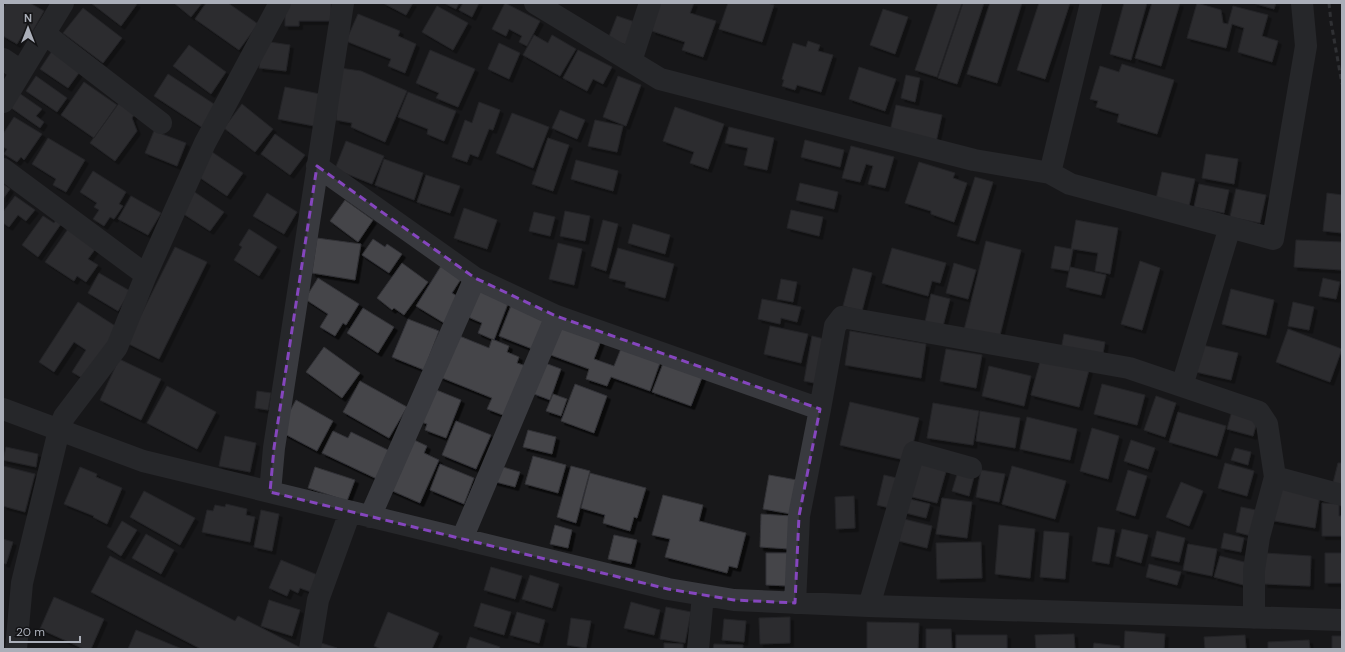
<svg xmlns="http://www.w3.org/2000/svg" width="1345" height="652" font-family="'DM Sans',sans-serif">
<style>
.building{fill:#45454a;stroke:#323236;filter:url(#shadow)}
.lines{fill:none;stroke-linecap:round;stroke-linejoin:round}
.minor{stroke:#393a3f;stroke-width:22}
.rail{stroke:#4c4e53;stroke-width:3;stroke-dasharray:5 4;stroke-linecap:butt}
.marked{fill:none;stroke:#8546be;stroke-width:3;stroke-dasharray:8 5;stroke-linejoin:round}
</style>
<defs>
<filter id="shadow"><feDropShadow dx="3.5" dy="3.5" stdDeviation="0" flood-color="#0009"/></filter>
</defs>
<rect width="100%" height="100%" fill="#18181a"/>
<path class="building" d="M6,3H30L44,11L31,34L25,31L17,44L3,36V9Z
M91,3H135L137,4L121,26Z
M174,3H202L191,17Z
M206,3H228L258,24L239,50L195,19Z
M285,3H331V21H299V26H285Z
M383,3H413L406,15Z
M444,3H459L456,9Z
M463,3H479L472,17L459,10Z
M505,3L540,21L527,46L519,42L522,36L509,29L506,36L492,29Z
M658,3H694L690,13L716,21L703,57L682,50L685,42L652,31Z
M728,3H767L774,5L762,42L719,29Z
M938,3H962L937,77L915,70Z
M963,3H984L957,84L938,78Z
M990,3H1022L997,83L967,74Z
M1039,3H1070L1045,79L1017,70Z
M1124,3H1147L1131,60L1110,54Z
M1152,3H1180L1161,66L1135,58Z
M1197,3L1221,10L1223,23L1228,24L1233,6L1268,15L1262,36L1278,41L1272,62L1238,52L1244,28L1232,24L1226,48L1187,38Z
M1253,3H1276L1274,9Z
M437,6L468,23L453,50L422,32Z
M83,8L122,38L103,63L63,33Z
M883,9L908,17L895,54L870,45Z
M358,14L400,31L398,36L416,44L405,73L388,66L391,59L346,41Z
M617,16L638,23L630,46L608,39Z
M534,35L548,43L552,35L576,49L560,76L523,55Z
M263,41L290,45L286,71L259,68Z
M808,41L820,45L818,51L833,55L821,92L797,85L795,90L782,86L784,80L782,79L793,43L806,47Z
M499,43L520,53L509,79L488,69Z
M189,45L226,72L211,94L173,66Z
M430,50L475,69L458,107L436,98L439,93L416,83Z
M578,50L612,67L603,84L593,79L587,91L563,78Z
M52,51L81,70L68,88L40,69Z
M1122,64L1174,80L1157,134L1117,122L1119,114L1096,107L1098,101L1090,99L1100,66L1119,72Z
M859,67L896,79L885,111L849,99Z
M340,68L361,71L407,91L385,142L351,127L352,123L336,120Z
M168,74L217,106L203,128L154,96Z
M906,75L920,78L915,102L901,98Z
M36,76L67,98L57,112L26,91Z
M618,76L641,85L626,126L603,117Z
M84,82L117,105L94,138L61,115Z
M285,87L320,94L314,126L278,119Z
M408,92L456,111L444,141L427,134L428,129L398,117Z
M19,93L42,109L36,116L44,122L40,128L10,107Z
M122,99L137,110L132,118L137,131L115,161L90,143Z
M479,102L500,110L493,130L489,129L478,157L470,154L467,162L452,157L465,120L472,123Z
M242,104L273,129L255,152L224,128Z
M896,105L942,115L936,142L890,131Z
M675,107L724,124L708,169L690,163L694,152L663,141Z
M560,110L585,120L577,139L552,128Z
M512,113L549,127L533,168L496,153Z
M14,117L42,134L24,160L21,157L17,162L4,154L7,149L3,147V134Z
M595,120L623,126L617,152L588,146Z
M729,127L774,138L767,170L744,165L748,148L725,143Z
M154,131L186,143L177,166L145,153Z
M275,134L305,155L290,175L261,154Z
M48,138L85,160L66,192L53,185L56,179L32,164Z
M548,138L569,145L553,191L532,184Z
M805,140L844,150L840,167L801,157Z
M346,141L384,156L372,184L335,169Z
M851,146L894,157L885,188L868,184L873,166L866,164L860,182L842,178Z
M212,152L243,173L227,196L196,175Z
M1206,154L1238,159L1234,184L1202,178Z
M384,159L423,173L414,200L375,185Z
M576,160L618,171L613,191L571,179Z
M919,162L955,173L953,178L967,183L954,222L931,214V211L905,203Z
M93,171L126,192L119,204L123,206L114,219L110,217L104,226L93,219L99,210L94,207L97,203L80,192Z
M1162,172L1195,179L1189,206L1156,199Z
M426,175L460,186L450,213L417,202Z
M975,177L993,182L975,241L957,236Z
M800,183L838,192L834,209L796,200Z
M3,184L10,189L3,199Z
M1199,184L1229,190L1224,213L1194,207Z
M1236,189L1266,195L1260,223L1230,217Z
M193,191L224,212L210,231L179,211Z
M267,193L297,212L284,234L253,216Z
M1327,193L1342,195V233L1323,231Z
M15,196L35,210L26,221L18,215L9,227L3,223V212Z
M131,196L161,213L148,235L118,219Z
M345,200L373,220L358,242L330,221Z
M464,208L497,220L487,249L454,238Z
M791,210L823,217L819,236L787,228Z
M565,211L590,216L585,241L560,236Z
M534,212L555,217L550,236L529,231Z
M43,216L54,223L56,220L61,224L38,257L22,245Z
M603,220L618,224L606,271L591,266Z
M1076,220L1118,228L1110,274L1095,271L1098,253L1073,249L1069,271L1051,268L1055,246L1071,249Z
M633,224L670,235L665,254L628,243Z
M68,229L96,248L88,259L98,265L86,282L77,276L74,281L45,262Z
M249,229L277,247L259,276L234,260L242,247L239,245Z
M317,238L361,244L355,280L312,273Z
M373,239L385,247L387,244L402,254L389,273L362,255Z
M1296,240L1342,242V270L1294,267Z
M986,241L1021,250L999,339L964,330Z
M558,243L582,249L574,285L549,279Z
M175,247L207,262L159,359L127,343Z
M618,248L674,264L665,298L625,287L626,282L609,278Z
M892,248L946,263L940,283L932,281L928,296L882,283Z
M1140,261L1160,268L1142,330L1121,324Z
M402,263L428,282L404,315L394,308L392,310L377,298Z
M954,263L976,270L968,299L946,293Z
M441,266L461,279L452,293L460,298L444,323L416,306Z
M1070,267L1106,275L1101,295L1066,287Z
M853,268L872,273L862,311L843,306Z
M99,273L130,291L118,311L88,293Z
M318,278L359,304L346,325L343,323L335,336L320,327L328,314L305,299Z
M1323,278L1340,282L1336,299L1319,296Z
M781,279L797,282L793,302L777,299Z
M477,289L509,301L494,340L478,333L482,323L466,316Z
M1231,289L1274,300L1266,335L1222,324Z
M931,294L950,299L943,326L925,322Z
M762,299L801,307L797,322L781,318L780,324L758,319Z
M78,302L123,331L89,382L72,372L86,350L74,342L54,372L39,362Z
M1293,302L1314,307L1309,330L1288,326Z
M512,303L548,317L535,350L499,336Z
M363,308L394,327L378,353L347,333Z
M408,319L439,331L424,370L392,357Z
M559,323L602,338L594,359L614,366L622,346L661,360L650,391L611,377L607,386L586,379L589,369L548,354Z
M770,326L808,334L801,363L764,354Z
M1288,329L1342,349L1330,382L1276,362Z
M850,331L926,344L921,378L845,365Z
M1064,334L1105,342L1102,359L1061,350Z
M457,335L489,348L492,339L509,346L507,352L519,357L517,363L529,367L508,417L487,409L492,398L440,377Z
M812,336L828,340L820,384L804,381Z
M1202,345L1238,353L1231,380L1196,372Z
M324,347L360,373L342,398L306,372Z
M946,349L982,355L976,388L940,381Z
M1041,358L1089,370L1079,407L1031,395Z
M119,359L161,379L141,420L100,400Z
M664,361L703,375L691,406L652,392Z
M545,363L561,369L550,400L534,394Z
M989,366L1031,376L1024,406L982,396Z
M360,381L407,407L389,438L343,412Z
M575,384L607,396L594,433L561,421Z
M1102,384L1145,395L1137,425L1094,414Z
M167,386L216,412L197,449L147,423Z
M434,389L461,400L446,438L425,430L427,424L421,422Z
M257,391L271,393L268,410L255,408Z
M553,394L567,399L561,416L546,411Z
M1156,396L1176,403L1165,437L1144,430Z
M296,400L333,421L317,451L279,431Z
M850,402L919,418L909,461L840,445Z
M933,403L979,411L973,445L927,438Z
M1233,407L1259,415L1253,436L1227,429Z
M980,411L1020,418L1015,448L976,441Z
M1178,412L1226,426L1217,456L1169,442Z
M1027,417L1077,429L1070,460L1020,449Z
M456,421L491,435L476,469L442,455Z
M1092,428L1119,436L1108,479L1080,471Z
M528,430L556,437L552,454L523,447Z
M333,431L348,438L351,432L390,451L377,479L322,453Z
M225,436L256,443L250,472L219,466Z
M410,438L427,446L424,453L439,460L420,503L388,489Z
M1131,440L1155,448L1148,469L1124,461Z
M6,447L38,454L36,467L3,460Z
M1235,448L1251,452L1248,465L1231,460Z
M533,456L566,465L558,493L525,484Z
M917,460L947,468L937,503L908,496Z
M1225,463L1254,471L1247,496L1218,488Z
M1338,463H1342V489L1332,487Z
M440,464L474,478L464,504L430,490Z
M496,465L520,472L515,487L492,481Z
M3,466L35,474L25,512L3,506Z
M571,466L590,471L576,523L557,517Z
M1012,466L1066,481L1055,519L1002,504Z
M80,467L97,474L96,477L122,488L107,524L93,517L94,516L64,504Z
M315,467L355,480L347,501L308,488Z
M959,468L975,473L969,496L952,491Z
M981,470L1005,474L999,502L976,497Z
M1128,470L1147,476L1135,516L1116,510Z
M590,473L646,488L637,518L634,517L630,531L603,523L605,515L581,508Z
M769,475L797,480L791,514L763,509Z
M884,475L901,479L894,509L877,505Z
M1181,482L1203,491L1189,526L1166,517Z
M1275,487L1320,495L1315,528L1269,520Z
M144,491L195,518L180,545L130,517Z
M663,495L703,505L699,521L746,533L737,568L729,566L727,573L665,557L670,539L652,535Z
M854,496L855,528L836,529L835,497Z
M905,498L930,504L926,518L902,512Z
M942,498L972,502L967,538L936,534Z
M1322,503L1339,504V516H1342V536H1322Z
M226,504L247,509L246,515L255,517L250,542L202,532L207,510L213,511L215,505L225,507Z
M1241,507L1261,511L1255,537L1236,532Z
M261,510L279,514L272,551L254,547Z
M761,514L791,516L789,549L760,547Z
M904,519L932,526L927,548L899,541Z
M122,521L137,530L121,556L107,547Z
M555,525L572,530L568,548L550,544Z
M999,525L1035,529L1030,578L995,574Z
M1098,527L1115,530L1109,564L1092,561Z
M1122,529L1148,535L1141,563L1116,556Z
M1044,531L1069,533L1065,579L1040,577Z
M1157,531L1185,538L1179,562L1151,556Z
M1224,533L1244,538L1241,552L1221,548Z
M146,534L174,550L161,574L132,558Z
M614,535L637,540L631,564L608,559Z
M3,539L13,542L6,564L3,563Z
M981,542L982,578L937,579L936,543Z
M1188,544L1217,549L1212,576L1183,570Z
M766,553H790L789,586L766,585Z
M1265,553L1311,556L1310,586L1264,584Z
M1325,553H1342V583H1325Z
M110,556L235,621L238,616L303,649H201L91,592Z
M1220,556L1252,564L1247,586L1214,577Z
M281,560L320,576L314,593L300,588L298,593L290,589L287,596L269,588Z
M1149,564L1181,572L1177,585L1146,577Z
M491,567L522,576L515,599L484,590Z
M530,575L559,584L552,608L522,599Z
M54,597L104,619L91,649H84L40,629Z
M269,600L300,610L292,636L261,626Z
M631,602L660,610L654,635L624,628Z
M481,603L511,612L504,635L474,626Z
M666,607L691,612L685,643L660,639Z
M388,612L439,633L432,649H381L374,646Z
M517,612L545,620L539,643L510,635Z
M790,617V643L760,644L759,618Z
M571,618L591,621L586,648L567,645Z
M724,619L746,621L744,642L722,640Z
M867,622L919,623L918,649H867Z
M926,629H951L952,649H926Z
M136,630L182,649H128Z
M1125,631L1165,634L1164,649H1124Z
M1074,634L1075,649H1036L1035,635Z
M956,635H1007V649H956Z
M1245,635L1246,649H1205L1204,637Z
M1332,636H1342V649H1332Z
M470,637L500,647L499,649H466Z
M1309,640L1310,649H1268V642Z
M318,642L337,648V649H316Z
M664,643L683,644V649H664Z
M1094,643L1120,646V649H1093Z
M714,644L743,645V649H713Z"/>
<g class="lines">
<path class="minor" d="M535,3L660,79L974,160L1050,173L1091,3
M45,34L161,123
M3,59L21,71
M631,61L650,3
M3,102L63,3
M317,166L475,278L556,316L820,409
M3,169L146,275
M1050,173L1070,184L1273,239L1306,46L1302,3
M1182,386L1230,227
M3,409L143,461L668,589L734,600L869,606L1342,620
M1275,477L1342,495
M270,492L274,448L343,3
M370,517L475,278
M462,539L556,316
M795,603L799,516L820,409L835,326L842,317L1129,368L1259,412L1267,424L1275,477L1259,537L1254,570V618
M869,606L914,452L971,468
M16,649L22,583L59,430L64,417L117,347L146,275L205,143L280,3
M310,649L318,600L350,512
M698,649L703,595"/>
<path class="rail" d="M1329,3L1331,22L1342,84"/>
</g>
<path d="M0 0H1345V652H0ZM317,166L475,278L556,316L820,409L799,516L795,603L734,600L668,589L270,492L274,448Z" fill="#18181a" fill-opacity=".55" fill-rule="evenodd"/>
<path class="marked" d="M317,166L475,278L556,316L820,409L799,516L795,603L734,600L668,589L270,492L274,448Z"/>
<rect width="1345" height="652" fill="none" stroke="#abafb9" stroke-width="8"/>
<g transform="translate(28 28)" stroke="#131315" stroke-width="3" paint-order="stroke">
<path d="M0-3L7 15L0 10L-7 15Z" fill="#abafb9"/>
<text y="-6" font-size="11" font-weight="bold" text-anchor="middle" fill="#abafb9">N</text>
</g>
<path d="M10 636v6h70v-6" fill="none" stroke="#abafb9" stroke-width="2"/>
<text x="16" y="636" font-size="12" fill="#abafb9" stroke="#131315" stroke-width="3" paint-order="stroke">20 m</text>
</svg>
